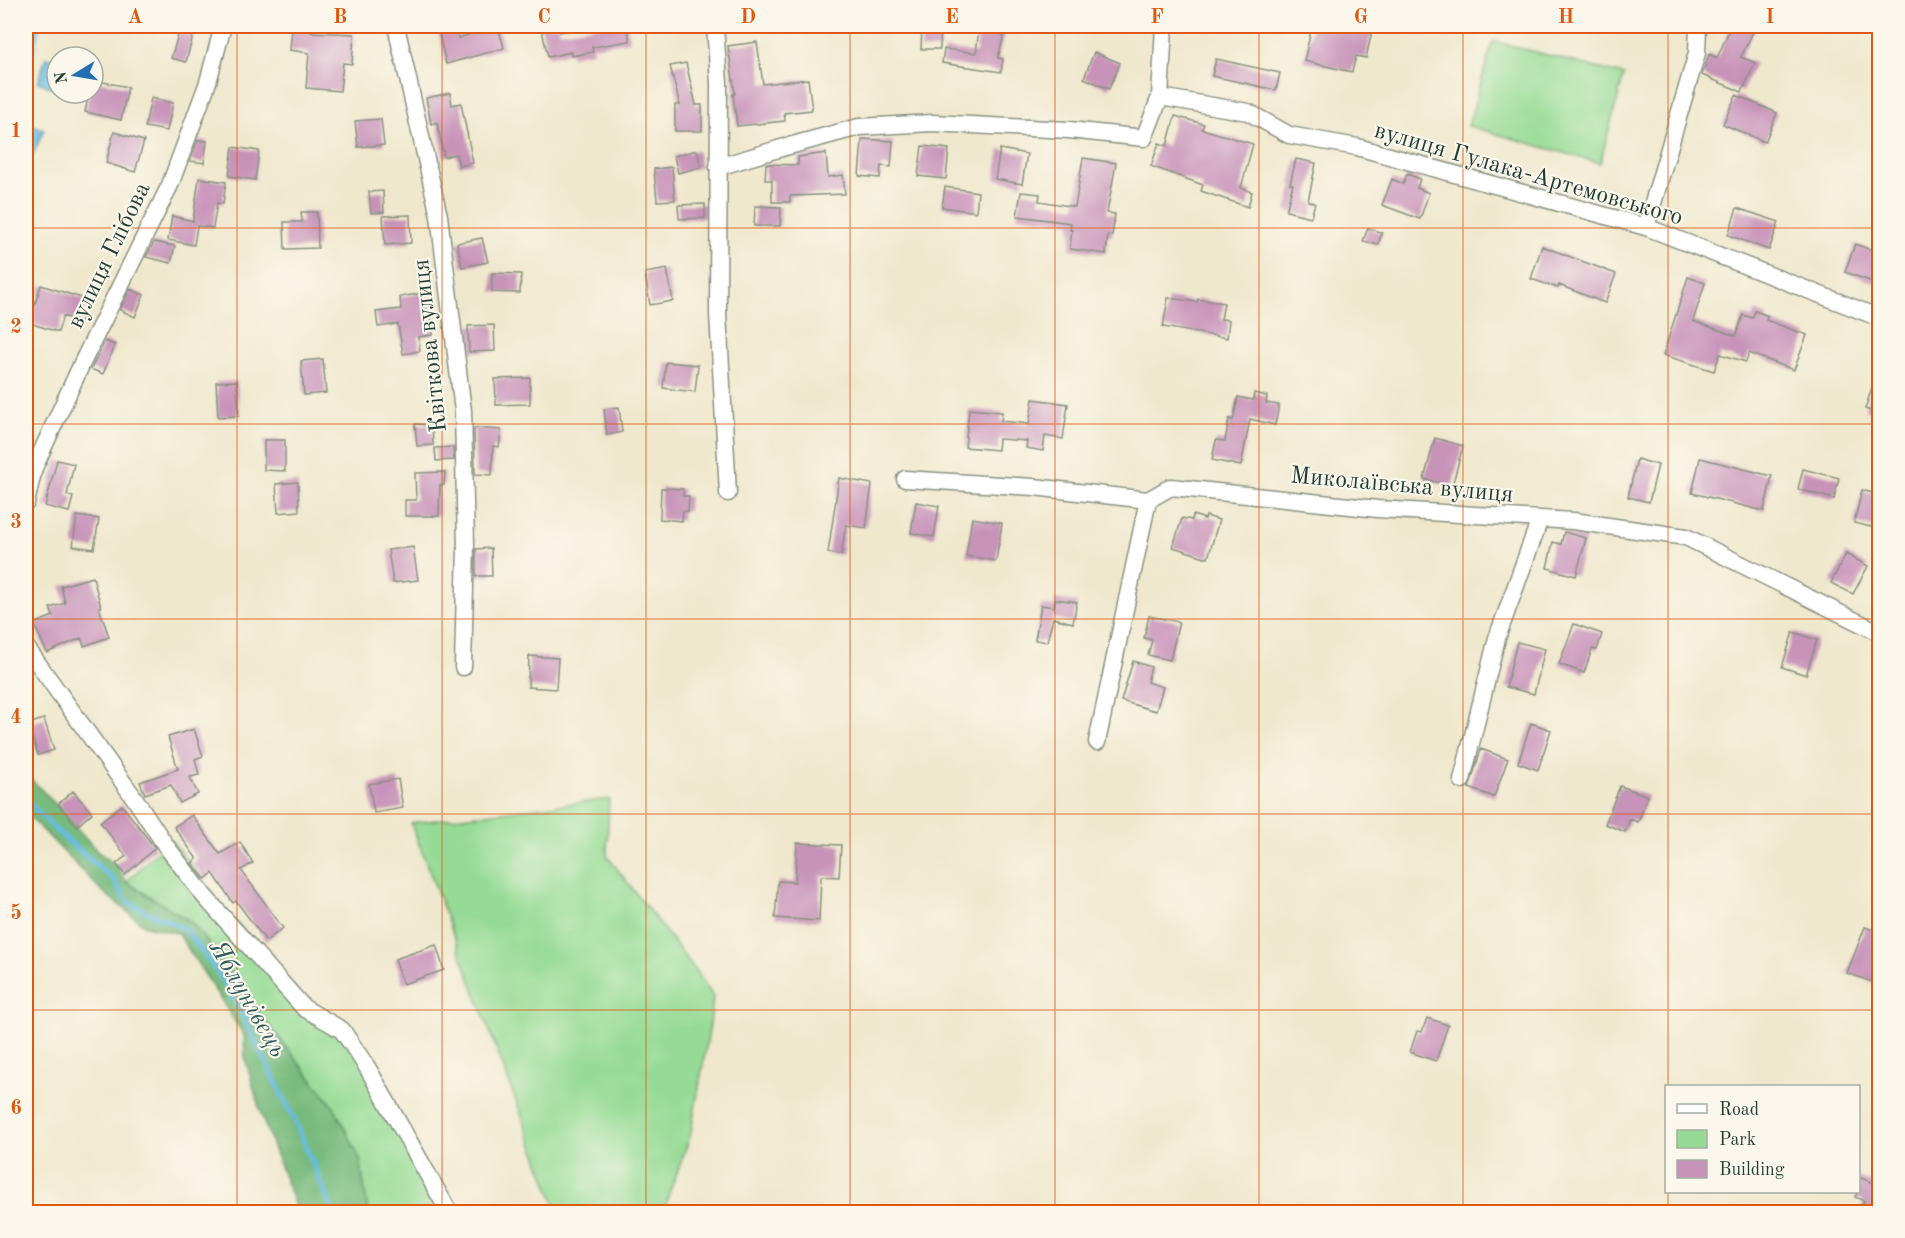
<svg xmlns="http://www.w3.org/2000/svg" width="1905" height="1238" font-family="'Old Standard TT',serif">
<style>
.green{fill:#96db95;stroke:#5a8c64;stroke-width:1.5}
.forest{fill:#78bb7e;stroke:#4c7c59;stroke-width:1.5}
.water{fill:#65bbe2;stroke:#427c8b;stroke-width:1.5}
.lines{fill:none;stroke-linecap:round;stroke-linejoin:round}
.stream{stroke:#65bbe2;stroke-width:5}
.building{fill:#c793b9}
.street-casing{stroke:#889280;stroke-width:19}
.street{stroke:#fff;stroke-width:16}
.grid{fill:none;stroke:#de580e;stroke-width:1.5;stroke-opacity:0.55}
.labels{text-anchor:middle;stroke-width:4.5;stroke-linejoin:round;paint-order:stroke}
.street-label{font-size:24px;fill:#1f3d34;stroke:#fbf7ec}
.water-label{font-size:26px;font-style:italic;fill:#305c60;stroke:#fbf7ec}
.neatline{fill:none;stroke:#de580e;stroke-width:2}
.grid-label{font-size:20px;text-anchor:middle;font-weight:bold;fill:#de580e}
</style>
<rect width="100%" height="100%" fill="#fbf7ec"/>
<filter id="ink" filterUnits="userSpaceOnUse"><feTurbulence type="fractalNoise" baseFrequency=".0167" numOctaves="2"/><feDisplacementMap in="SourceGraphic" scale="12" xChannelSelector="R" yChannelSelector="G"/><feConvolveMatrix kernelMatrix="1 2 1 2 8 2 1 2 1" color-interpolation-filters="sRGB"/></filter>
<filter id="wash" filterUnits="userSpaceOnUse"><feTurbulence type="fractalNoise" baseFrequency=".008" numOctaves="4" result="noise"/><feDisplacementMap in="SourceGraphic" scale="24" xChannelSelector="R" yChannelSelector="G"/><feGaussianBlur stdDeviation="1.35" result="paint"/><feColorMatrix in="noise" values="0 0 0 0 0 0 0 0 0 0 0 0 0 0 0 0 0 1.4 0 .05"/><feComposite in="paint" operator="in"/></filter>
<g filter="url(#wash)">
<rect width="100%" height="100%" fill="#f0e8cd"/>
<path class="green" d="M1493,41L1624,75L1600,163L1468,126Z
M609,799L607,856L693,967L713,996L710,1025L690,1137L668,1197L664,1212H558L411,823Z
M170,839L229,914L305,1000L356,1034L449,1212H368L360,1159L334,1107L260,1014L224,962L190,921L126,882Z"/>
<path class="forest" d="M26,774L63,812L97,851L117,866L126,882L190,921L224,962L260,1014L334,1107L360,1159L368,1212H297L261,1114L245,1058L244,1035L178,933L145,926L102,891L26,813Z"/>
<path class="water" d="M46,57L57,60V90L38,82Z
M29,124L44,130L32,157L26,153V132Z"/>
<g class="lines">
<path class="stream" d="M26,81L38,26
M26,800L60,834L112,878L128,903L185,929L219,974L240,1010L296,1123L333,1212"/>
</g>
<g id="blocks">
<path class="building" d="M437,26H455L458,38L498,26L504,48L446,64Z
M541,26H558L560,32L599,26H627L630,41L592,47L593,52L571,56V52L548,57Z
M922,26H941L940,49H921Z
M1312,26H1373L1366,58L1356,56L1352,72L1304,61Z
M1731,26H1756L1741,57L1755,63L1742,92L1702,75L1709,54L1717,58Z
M292,27L312,29L311,32L354,34L352,64L343,63L340,91L306,88L309,53L290,50Z
M979,29L1004,35L998,58L1003,59L1001,72L942,63L944,49L976,53Z
M179,32L193,36L186,62L171,58Z
M757,42L763,84L808,79L812,110L784,113L785,121L737,126L733,94H735L728,46Z
M1094,52L1120,63L1109,89L1084,78Z
M1216,59L1280,73L1276,90L1212,76Z
M686,63L696,105H702V131H675V105H680L670,66Z
M93,80L128,87L121,120L85,112L89,93H93Z
M450,93L452,105L461,103L473,163L459,166L456,154L444,157L437,122L431,124L426,98Z
M1736,95L1777,113L1765,142L1723,124Z
M151,98L173,103L167,131L145,127Z
M1175,116L1204,124L1202,129L1253,144L1241,188L1252,192L1248,207L1201,191L1203,185L1151,166L1159,143L1167,146Z
M381,119L384,145L358,147L355,121Z
M114,132L144,141L135,172L106,163Z
M862,139L893,141L891,167L881,166L880,178L859,176Z
M198,140L207,141L204,163L190,161Z
M922,146L949,149L946,179L918,176Z
M233,147L259,151L255,180L229,176Z
M1000,149L1027,154L1022,184L995,179Z
M697,150L701,167L678,173L674,156Z
M826,153L828,177L843,175L845,194L790,196V202H772V180H765L766,164L798,165V157Z
M1083,158L1116,163L1107,213L1115,214L1112,236L1108,235L1106,254L1070,249L1072,230H1070L1071,223L1017,216L1021,192L1040,194L1039,201L1075,207Z
M1296,159L1316,163L1308,201L1315,203L1311,217L1286,211L1293,184H1290Z
M672,167L675,200L657,201L654,169Z
M1407,174L1420,179L1417,188L1429,193L1420,219L1382,205L1392,179L1403,184Z
M199,178L226,182L223,204L217,203L213,228L197,226L194,245L168,240L172,216L193,221Z
M945,187L978,192L976,212L942,207Z
M383,191L384,212L371,213L369,192Z
M705,204V218L679,219L678,205Z
M755,206L781,207L780,226H754Z
M1737,208L1779,222L1769,250L1728,235Z
M301,212H317L318,248L285,249L284,222H302Z
M410,215L411,243L385,245L383,216Z
M1368,228L1382,233L1378,245L1363,241Z
M482,238L488,262L462,267L457,243Z
M154,242L175,246L171,263L146,257Z
M1855,244L1880,253V271L1875,283L1845,272Z
M1542,246L1616,274L1605,303L1559,285L1558,288L1531,279Z
M667,269L673,301L650,305L645,273Z
M492,273L521,274L520,293L492,292Z
M1688,277L1705,283L1693,321L1736,336L1743,315L1752,318L1755,311L1768,316L1766,320L1807,335L1794,370L1749,353L1746,362L1720,354L1714,371L1663,355Z
M41,285L88,300L80,322L63,316L58,332L29,323Z
M130,289L144,295L135,317L120,310Z
M429,292L433,335L418,337L420,351L403,354L398,324L378,327L376,312L401,309L400,297Z
M1168,298L1197,302L1198,299L1224,303L1221,319L1229,320L1227,338L1163,327Z
M494,325L495,351L469,352L468,326Z
M105,341L115,345L103,374L91,369Z
M323,359L326,393L304,395L301,361Z
M666,362L698,365L695,392L663,388Z
M1877,372L1880,373V414L1865,409Z
M530,378V404L496,405L495,379Z
M237,381L239,416L218,417L216,382Z
M1254,393L1267,396L1266,403L1279,405L1275,425L1250,419L1241,466L1212,460L1216,440L1225,441L1229,419L1233,420L1238,397L1253,400Z
M1033,399L1068,404L1063,439L1045,436L1043,451L1026,448L1027,441L999,439L998,450L965,447L969,409L1002,412L1001,421L1029,424Z
M619,407L622,432L607,435L604,409Z
M415,424L432,425L433,445L417,446Z
M474,428L501,430L499,447L493,446L492,475L475,474Z
M1435,438L1463,446L1452,486L1424,479Z
M264,440H285V471L264,470Z
M453,447L454,460L436,461L435,448Z
M1700,458L1772,476L1764,511L1692,493Z
M1637,459L1658,465L1649,502L1628,497Z
M57,460L74,464L67,495L73,497L69,512L45,506Z
M1803,469L1839,478L1834,499L1798,489Z
M445,472L444,485H440L439,516H405V500H416L415,473Z
M839,478L872,484L866,528L846,525L841,555L828,553Z
M298,482L299,511L278,513L276,484Z
M661,488L683,489V496H689L688,511H683L682,521L660,519Z
M1862,490L1880,495V529L1854,523Z
M916,502L939,506L934,537L911,533Z
M1193,515L1205,519L1206,516L1219,520L1208,558L1173,547L1182,518L1192,520Z
M77,516L99,519L94,549L73,546Z
M972,518L1002,523L996,561L966,556Z
M1564,532L1586,538L1576,576L1547,568L1553,542L1561,544Z
M413,547L418,580L393,583L388,550Z
M491,548L492,576H476V549Z
M1846,554L1868,566L1853,594L1831,583Z
M93,577L101,607H99L109,637L84,646L81,638L47,653L34,624L53,616L50,608L65,603L61,586Z
M1055,599L1077,602L1073,623L1053,618L1047,642L1035,640L1041,605L1054,607Z
M1149,616L1179,622L1170,660L1148,655L1152,640L1144,638Z
M1574,624L1602,634L1597,650L1592,649L1584,673L1559,664Z
M1793,632L1817,640L1806,675L1782,667Z
M1517,642L1545,649L1534,694L1506,687Z
M529,656L558,658L556,689L528,687Z
M1133,661L1151,667L1147,682L1163,687L1156,711L1121,701Z
M44,719L54,750L38,755L28,724Z
M1531,723L1551,730L1538,770L1518,763Z
M194,729L203,756L195,759L199,775L190,777L198,794L180,803L171,785L145,794L140,782L178,769L168,737Z
M1481,749L1508,759L1494,797L1469,788Z
M398,779L403,808L374,813L369,784Z
M1620,786L1648,796L1638,822L1630,819L1625,832L1605,824Z
M73,791L92,813L77,826L58,804Z
M122,805L155,848L125,875L116,864L126,856L100,822Z
M192,815L220,854L240,842L253,863L241,870L283,928L266,941L236,901L233,903L213,873L205,879L192,863L197,859L174,827Z
M797,843L841,845L839,877L821,876L819,921L775,918L778,881L795,882Z
M1865,927L1880,932V971L1875,983L1847,973Z
M436,945L444,970L403,984L395,959Z
M1427,1018L1448,1025L1436,1061L1410,1052L1417,1031L1422,1032Z
M1858,1177L1880,1185V1212H1860L1864,1201L1855,1197L1858,1191Z"/>
</g>
</g>
<g filter="url(#ink)">
<use href="#blocks" fill-opacity="0" stroke="#889280" stroke-width="1.5"/>
<g class="lines">
<g class="street-casing">
<path id="street" d="M396,26L439,216L463,411L466,545L463,667
M715,26L719,83L718,314L728,493
M1160,97L1248,112L1289,135L1357,147L1646,227L1880,318
M718,167L778,149L859,127L932,123L1069,130L1144,138L1160,97L1164,26
M1646,227L1697,53L1698,26
M905,479L1034,487L1148,500
M26,503L34,468L84,359L170,185L208,82L223,26
M26,647L135,799L166,846L205,897L304,1008L342,1030L367,1067L449,1212
M1097,742L1148,500L1171,487L1378,509L1573,521L1686,537L1880,633
M1462,780L1497,638L1540,519"/>
</g>
<use href="#street" class="street"/>
</g>
</g>
<path class="grid" d="M237,26V1212M442,26V1212M646,26V1212M850,26V1212M1055,26V1212M1259,26V1212M1463,26V1212M1668,26V1086M26,228H1880M26,424H1880M26,619H1880M26,814H1880M26,1010H1880M1668,1192V1212"/>
<g class="labels">
<g class="street-label">
<text transform="translate(1529 173) rotate(16)" y="8">вулиця Гулака-Артемовського</text>
<text transform="translate(108 255) rotate(-64)" y="8">вулиця Глібова</text>
<text transform="translate(429 346) rotate(-96)" y="8">Квіткова вулиця</text>
<text transform="translate(1402 484) rotate(5)" y="8">Миколаївська вулиця</text>
</g>
<g class="water-label">
<text transform="translate(249 998) rotate(60)" y="9">Яблунівець</text>
</g>
</g>
<rect width="1905" height="1238" fill="none" stroke="#fbf7ec" stroke-width="66"/>
<rect x="1665" y="1085" width="195" height="108" fill="#fbf7ec" stroke="#a3ada2" stroke-width="1.5"/>
<rect x="1677" y="1104" width="30" height="9" fill="#ffffff" stroke="#a3ada2" stroke-width="1.5"/>
<text x="1719" y="1115" font-size="18" fill="#1f3d34">Road</text>
<rect x="1677" y="1130" width="30" height="18" fill="#96db95" stroke="#a3ada2" stroke-width="1.5"/>
<text x="1719" y="1145" font-size="18" fill="#1f3d34">Park</text>
<rect x="1677" y="1160" width="30" height="18" fill="#c793b9" stroke="#a3ada2" stroke-width="1.5"/>
<text x="1719" y="1175" font-size="18" fill="#1f3d34">Building</text>
<g transform="translate(75 75) rotate(259)"><circle r="28" fill="#fbf7ec" stroke="#a3ada2" stroke-width="1.5"/>
<path d="M0-4.5L10 22L0 15L-10 22Z" fill="#1f6fb2"/>
<text y="-9" font-size="16" font-weight="bold" text-anchor="middle" fill="#1f3d34">N</text>
</g>
<rect x="33" y="33" width="1839" height="1172" class="neatline"/>
<g class="grid-label">
<text x="135" y="23">A</text>
<text x="340" y="23">B</text>
<text x="544" y="23">C</text>
<text x="748" y="23">D</text>
<text x="952" y="23">E</text>
<text x="1157" y="23">F</text>
<text x="1361" y="23">G</text>
<text x="1566" y="23">H</text>
<text x="1770" y="23">I</text>
<text x="16" y="137">1</text>
<text x="16" y="333">2</text>
<text x="16" y="528">3</text>
<text x="16" y="723">4</text>
<text x="16" y="919">5</text>
<text x="16" y="1114">6</text>
</g>
</svg>
